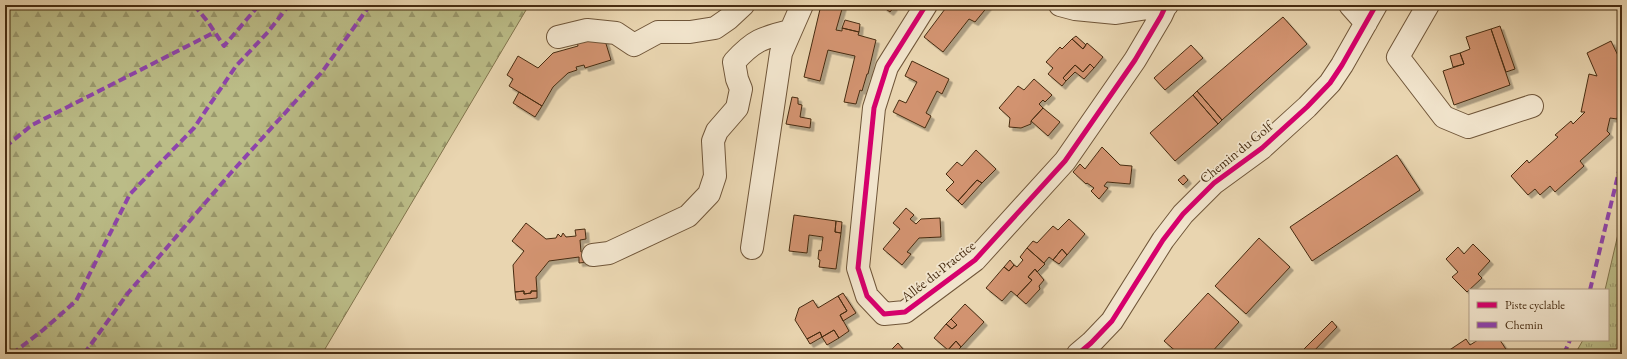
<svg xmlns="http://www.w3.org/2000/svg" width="1627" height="359" font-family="'EB Garamond',serif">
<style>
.grass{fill:url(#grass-tufts);stroke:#81744c}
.forest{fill:url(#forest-firs);stroke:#81744c}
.building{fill:#d2936f;stroke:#472c11;filter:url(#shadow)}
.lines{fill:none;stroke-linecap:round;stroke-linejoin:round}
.minor-casing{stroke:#705639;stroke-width:24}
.minor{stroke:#f1e4cc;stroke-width:22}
.quiet{stroke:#8e44ad;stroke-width:4;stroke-dasharray:8 4;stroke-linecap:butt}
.cycleway-casing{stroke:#f1e4cc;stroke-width:8}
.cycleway{stroke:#d6006c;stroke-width:5}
.labels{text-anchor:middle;stroke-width:3.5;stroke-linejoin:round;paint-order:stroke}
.street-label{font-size:14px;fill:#472c11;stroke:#f1e4cc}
</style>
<defs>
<pattern id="grass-tufts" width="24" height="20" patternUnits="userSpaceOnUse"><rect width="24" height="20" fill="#bbbc87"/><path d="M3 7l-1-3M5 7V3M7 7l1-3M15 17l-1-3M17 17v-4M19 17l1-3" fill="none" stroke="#9a996d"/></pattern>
<pattern id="forest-firs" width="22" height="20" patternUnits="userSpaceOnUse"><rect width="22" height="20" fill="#bbbc87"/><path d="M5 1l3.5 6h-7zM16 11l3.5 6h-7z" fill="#9a996d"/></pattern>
<filter id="shadow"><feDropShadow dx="3.5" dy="3.5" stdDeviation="0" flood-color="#0004"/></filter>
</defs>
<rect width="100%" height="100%" fill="#e9d5b0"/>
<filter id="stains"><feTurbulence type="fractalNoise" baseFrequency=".005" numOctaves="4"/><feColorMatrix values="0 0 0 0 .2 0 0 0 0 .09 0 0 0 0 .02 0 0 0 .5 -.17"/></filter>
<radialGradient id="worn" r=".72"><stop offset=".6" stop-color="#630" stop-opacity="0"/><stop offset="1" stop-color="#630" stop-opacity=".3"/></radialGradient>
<path class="grass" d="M1622,217V354H1575L1583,340H1608V290H1605Z"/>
<path class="forest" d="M5,5H529L322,354H5Z"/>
<path class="building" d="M821,5L842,9L836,30L842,31V28L859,32L858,35L876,40L868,74H867L862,91L860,90L856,104L844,102L855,56L828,50L820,81L804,77Z
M824,5H843L842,9Z
M885,5H891L894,7L890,12L883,7Z
M948,5H989L975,22L969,19L943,52L924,37Z
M1283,17L1307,44L1222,120L1197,91Z
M845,20L860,24L859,32L842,28Z
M1500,26L1515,69L1506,72L1491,29Z
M1491,29L1510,85L1454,105L1443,71L1464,64L1460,53L1470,49L1466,37Z
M603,34L611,60L585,68L584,65L576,67L577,70L568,73L553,87L542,106L509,86L513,79L507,75L518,56L538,68L553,53L578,46L577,42Z
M1076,36L1086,45L1083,49L1072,39Z
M1072,39L1083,49L1087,43L1103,57L1094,68L1090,64L1083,72L1075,65L1063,78L1066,81L1062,86L1048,74L1053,68L1046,62L1060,47L1062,49Z
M1611,41L1622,64V97L1617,119L1610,118L1607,131L1610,134L1580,161L1584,166L1555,192L1550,186L1540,195L1535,189L1528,195L1511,176L1527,160L1529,163L1558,137L1555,135L1571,121L1573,124L1585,112H1581L1589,74L1597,76L1587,53Z
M1191,45L1203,58L1165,90L1154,78Z
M1460,53L1464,64L1453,67L1450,56Z
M912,61L949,79L942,94L937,91L926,113L931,116L925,128L893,112L899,100L906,103L917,82L905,76Z
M1090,64L1094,68L1084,79L1075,72L1066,81L1063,78L1075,65L1083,72Z
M1034,79L1052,95L1045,102L1043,100L1039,104L1043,108L1031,121V124L1021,128L1009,127L1010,118L999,108L1018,86L1024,90Z
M1197,91L1222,120L1218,124L1193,95Z
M519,92L542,106L535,117L513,103Z
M1193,95L1218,124L1175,161L1150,133Z
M792,97L798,98V104L802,105L800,117L811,119L810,128L786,124Z
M1043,108L1060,122L1048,136L1031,121Z
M1102,147L1120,165L1132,166L1130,184L1107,182L1104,186L1108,188L1099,199L1091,191L1094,188L1087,183L1086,184L1073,172L1080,164L1085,169Z
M976,150L996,169L982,183L977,180L958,201L946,190L954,182L946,174L957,162L962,166Z
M1397,155L1420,190L1312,261L1290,227Z
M1184,175L1188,180L1183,185L1178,180Z
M977,180L982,183L962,205L958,201Z
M906,208L914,215L910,219L916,224L921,219L940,218L941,237L919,238L907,252L911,254L902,265L883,249L900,229L893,223Z
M794,215L836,221L835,232L841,233L836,269L819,267L820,260L818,259L819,250L821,251L823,237L809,235L807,253L789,251Z
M1069,219L1085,234L1067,255L1062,249L1053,260L1049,257L1044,263L1027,248L1033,241L1037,243L1053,226L1058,230Z
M836,221L842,222L841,233L835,232Z
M526,223L546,239L556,238L558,234L561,237L563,233L566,237L576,236L575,230L585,229L586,239L580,240L581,252H588L589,262L579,263V257L549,261L536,277L537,291H531V293L524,294V291L515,292L513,265L524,251L512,241Z
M1259,238L1290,267L1246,314L1215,286Z
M1473,244L1490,261L1478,274L1482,278L1467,292L1452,277L1458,272L1446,259L1458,247L1464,254Z
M1027,248L1045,264L1037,272L1035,269L1028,277L1032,280L1017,296L1011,291L1002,301L986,288L1004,267L1009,271L1014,265L1017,267L1023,260L1020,257Z
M1062,249L1067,255L1059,264L1053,260Z
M1010,260L1014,265L1009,271L1004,267Z
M1035,269L1044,280L1039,286L1040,289L1026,304L1017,296L1032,280L1028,277Z
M524,291V294L531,293V291H537V298L516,300L515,292Z
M843,293L856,313L843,321L840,315L847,311L838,296Z
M1208,293L1239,322L1210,354H1179L1164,341Z
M838,296L847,311L840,315L849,331L839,338L834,330L822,337L820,332L807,339L795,320L799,308L813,300L818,308Z
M965,304L984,322L961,347L956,341L948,350L934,338L946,324L952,329L957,325L951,319Z
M951,319L957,325L952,329L946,324Z
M1332,321L1337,327L1311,354H1308L1304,349Z
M834,330L839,338L827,345L822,337Z
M820,332L822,337L810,344L807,339Z
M1466,339L1470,345L1478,340H1500L1509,354H1450L1448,351Z
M956,341L961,347L954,354H952L948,350Z
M898,343L903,349L897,354H891L889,352Z
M903,349L908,354H897Z"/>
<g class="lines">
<g class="minor-casing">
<path id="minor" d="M926,5L887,67L874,108L858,268L867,296L884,314L905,312L975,260L1065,161L1135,60L1161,16L1166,5
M1060,5L1075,9L1116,13L1167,5
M1350,5L1366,23
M1428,5L1398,57L1444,117L1468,127L1532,106
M558,37L587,30L616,33L634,45L658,32H690L715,28L728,19L743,5
M752,248L781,53L802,5
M593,255L609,253L688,216L709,194L715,176L713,141L717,131L737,108L741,89L737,79L734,62C754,40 762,38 790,31
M1078,354L1091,343L1112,321L1163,240L1183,214L1214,183L1262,148L1307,107L1330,83L1342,65L1376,5"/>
</g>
<use href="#minor" class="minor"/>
<path class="quiet" d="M194,5L208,22L224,46L259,5
M5,147L32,125L215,32
M1590,290L1622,159
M12,354L43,330L76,301L130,194L194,128L236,66L268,32L289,5
M84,354L128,293L229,175L322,72L370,5
M1564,354L1570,340"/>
<g class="cycleway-casing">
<path id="cycleway" d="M926,5L887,67L874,108L858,268L867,296L884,314L905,312L975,260L1065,161L1135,60L1161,16L1166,5
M1078,354L1091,343L1112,321L1163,240L1183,214L1214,183L1262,148L1307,107L1330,83L1342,65L1376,5"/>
</g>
<use href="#cycleway" class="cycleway"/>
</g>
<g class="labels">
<g class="street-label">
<text transform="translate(1236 152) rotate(-39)" y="5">Chemin du Golf</text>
<text transform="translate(938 271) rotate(-38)" y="5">Allée du Practice</text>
</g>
</g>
<rect width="1627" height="359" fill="none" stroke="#e9d5b0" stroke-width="20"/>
<rect x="6" y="6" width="1615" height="347" fill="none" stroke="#472c11" stroke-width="2"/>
<rect x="10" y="10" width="1607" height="339" fill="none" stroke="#472c11"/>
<rect x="1469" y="289" width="140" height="52" fill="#f1e4cc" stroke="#ad9a81"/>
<rect x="1477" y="302" width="20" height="6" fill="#d6006c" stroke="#ad9a81"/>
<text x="1505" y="309" font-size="12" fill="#472c11">Piste cyclable</text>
<rect x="1477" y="322" width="20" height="6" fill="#8e44ad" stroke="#ad9a81"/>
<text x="1505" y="329" font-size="12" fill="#472c11">Chemin</text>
<rect width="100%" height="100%" filter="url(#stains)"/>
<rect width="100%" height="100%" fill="url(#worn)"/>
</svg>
